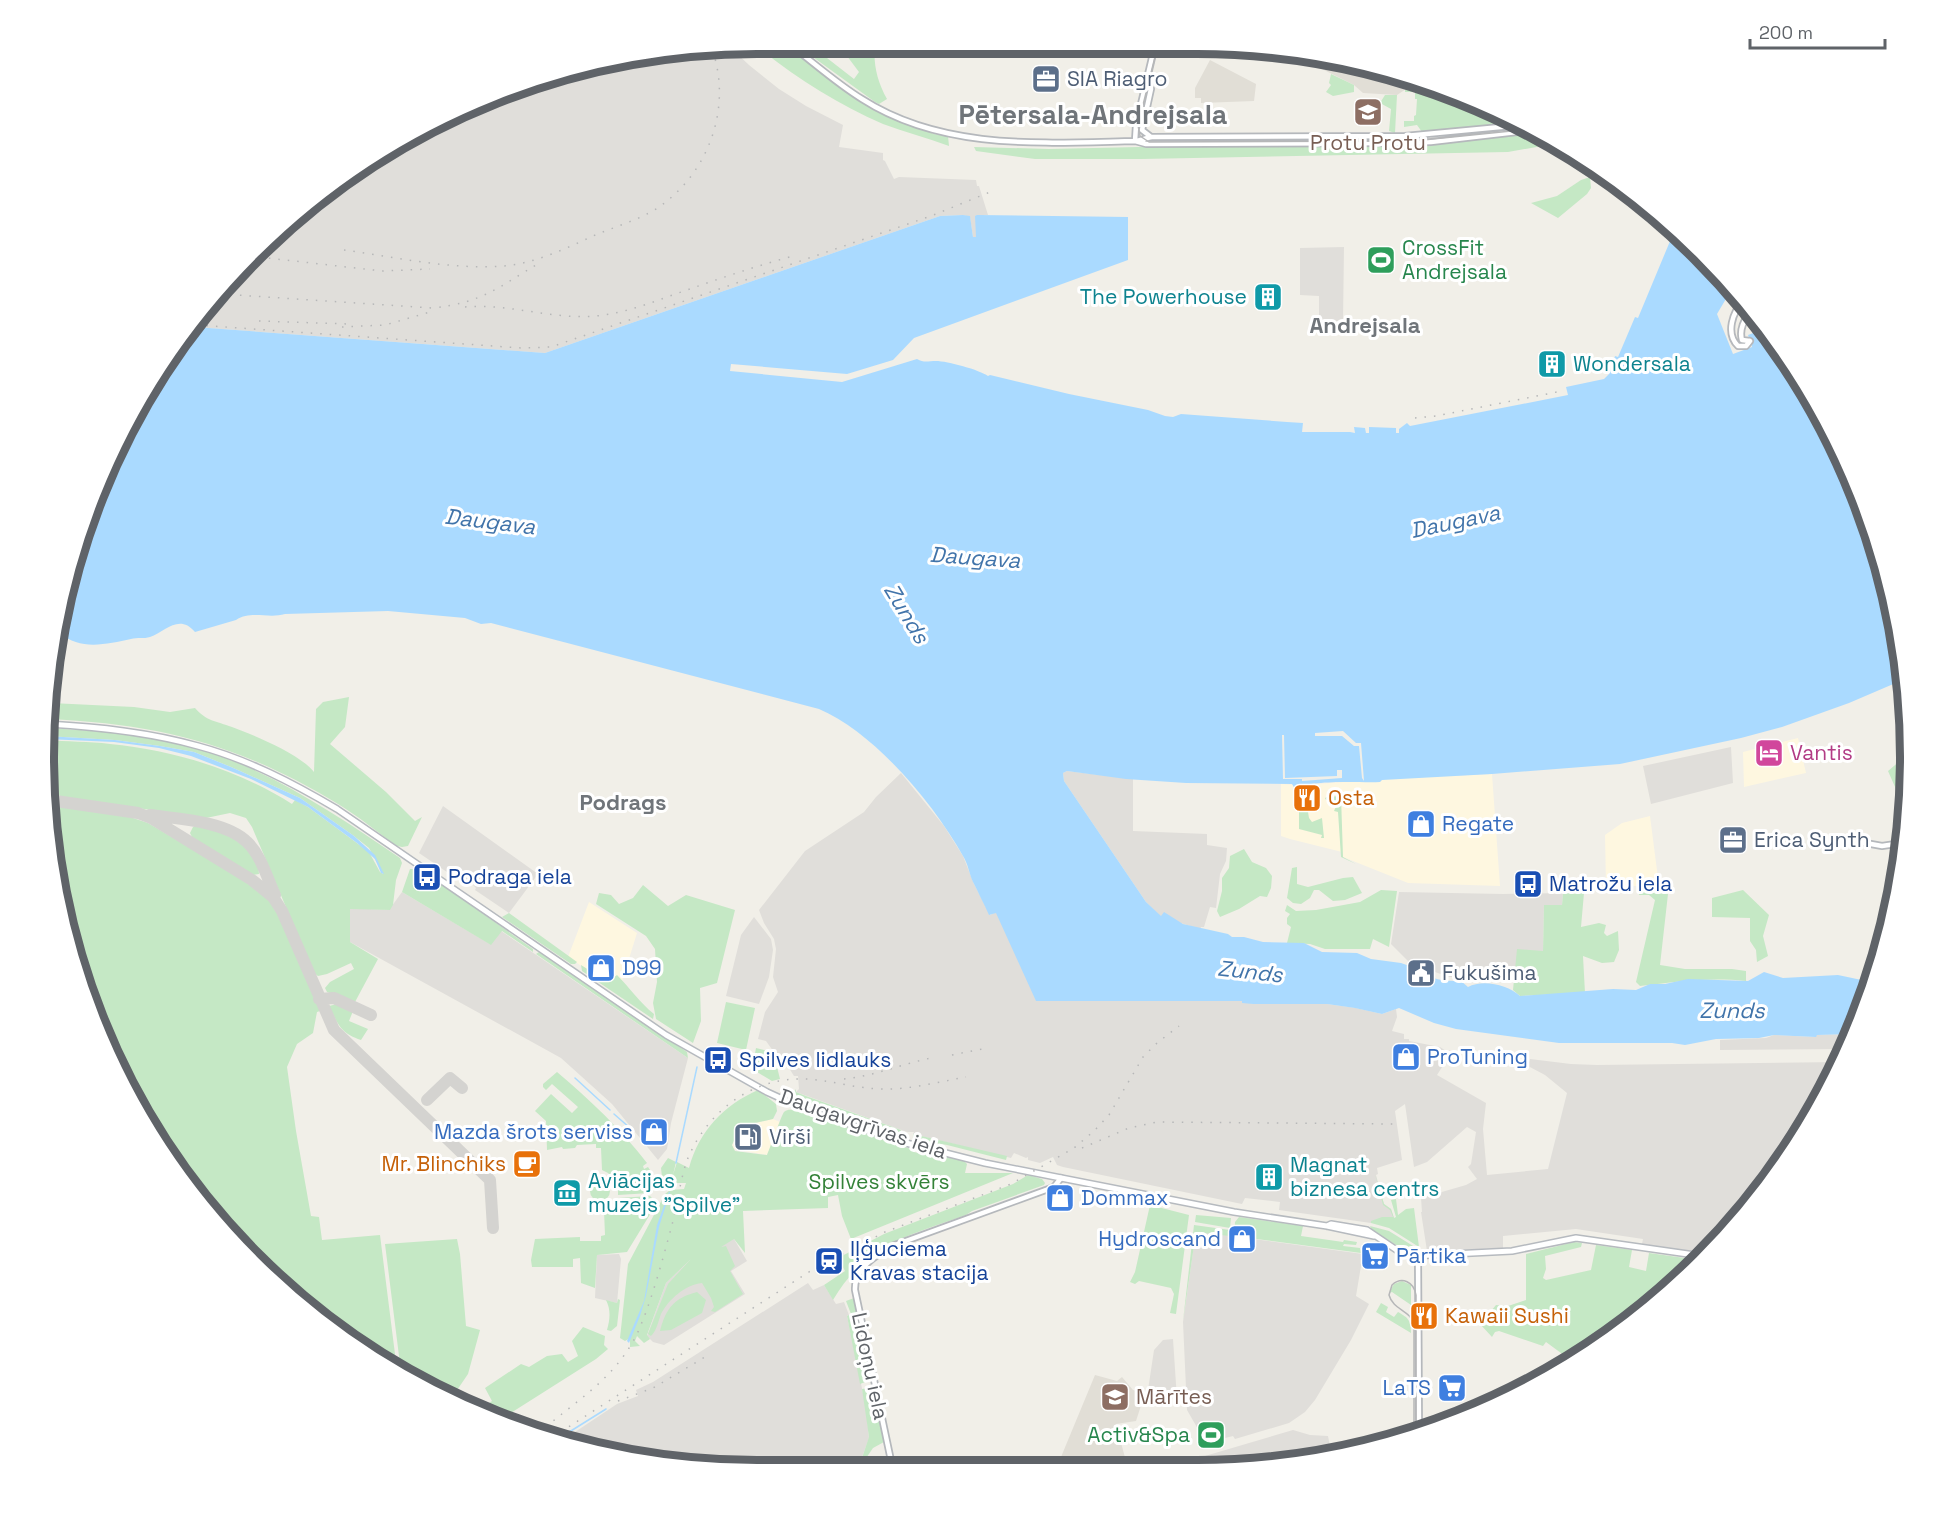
<svg xmlns="http://www.w3.org/2000/svg" width="1954" height="1514" font-family="'Space Grotesk',sans-serif">
<style>
.commercial{fill:#fef7e0}
.industrial{fill:#e0deda}
.education{fill:#e1ded6}
.green{fill:#c5e8c5}
.water{fill:#aadaff}
.pier{fill:#f1efe8}
.lines{fill:none;stroke-linecap:round;stroke-linejoin:round}
.stream{stroke:#aadaff;stroke-width:1.5}
.taxiway{stroke:#d4d3d0;stroke-width:12}
.tertiary-casing{stroke:#b5b8bc;stroke-width:8}
.secondary-casing{stroke:#b6babf;stroke-width:8}
.tertiary{stroke:#fff;stroke-width:4.5}
.secondary{stroke:#fff;stroke-width:5}
.tram{stroke:#b6b7b8;stroke-width:1.5}
.rail{stroke:#b6b7b8;stroke-width:1.5;stroke-dasharray:1.5 8;stroke-linecap:butt}
.labels{text-anchor:middle;stroke-width:6;stroke-linejoin:round;paint-order:stroke}
.service-label{font-size:21px;fill:#4e5e75;stroke:#fff;text-anchor:start}
.education-label{font-size:21px;fill:#785e54;stroke:#fff}
.leisure-label{font-size:21px;fill:#27864d;stroke:#fff;text-anchor:start}
.culture-label{font-size:21px;fill:#0d838f;stroke:#fff;text-anchor:start}
.hotel-label{font-size:21px;fill:#b23c85;stroke:#fff;text-anchor:start}
.food-label{font-size:21px;fill:#c56008;stroke:#fff;text-anchor:start}
.shop-label{font-size:21px;fill:#366cbe;stroke:#fff;text-anchor:start}
.transit-label{font-size:21px;fill:#164399;stroke:#fff;text-anchor:start}
.street-label{font-size:21px;fill:#5f6368;stroke:#fff}
.park-label{font-size:21px;fill:#348238;stroke:#fff}
.neighbourhood-label{font-size:22px;font-weight:bold;fill:#70757a;stroke:#fff}
.water-label{font-size:22px;font-style:italic;fill:#4174aa;stroke:#fff}
.district-label{font-size:27px;font-weight:bold;fill:#70757a;stroke:#fff}
.rim{fill:none;stroke:#5f6368;stroke-width:8}
</style>
<rect width="100%" height="100%" fill="#f1efe8"/>
<path class="commercial" d="M1798,738L1806,773L1744,787L1743,752Z
M1492,774L1500,886L1408,883L1343,857L1342,852L1290,839L1281,836V784L1302,785L1371,780L1372,782H1380L1382,779Z
M1650,816L1659,886H1606L1605,835L1622,823Z
M589,902L637,933L619,991L568,957Z
M773,1119L780,1122L775,1139L767,1155L733,1149L732,1145L741,1126Z"/>
<path class="industrial" d="M730,47L749,65L779,89L806,106L843,125L839,147L883,153V160L885,161L894,179L899,177L976,180L977,186H979L988,215H984L976,237H973L970,217L963,215L940,216L545,353L195,327L252,253L400,139L572,68Z
M1344,247L1343,322L1319,321V296L1300,295V248Z
M1731,747L1733,783L1651,804L1643,766Z
M1067,771L1133,779V831L1207,834V845L1227,848L1226,861L1220,874L1216,908L1210,907L1204,927H1201L1200,929L1161,917L1146,902L1064,781L1063,773Z
M901,773L944,826L963,856L974,884L990,915L996,912L1253,1004H1327L1356,1008L1382,1014L1396,1009L1397,1017L1392,1031L1404,1034V1039H1409V1041L1440,1047L1446,1051L1453,1050L1437,1075L1486,1103L1483,1129L1487,1175L1548,1169L1567,1093L1545,1075L1528,1066L1530,1059L1571,1064L1597,1065L1841,1062L1837,1072L1763,1191L1705,1253L1642,1244L1643,1239L1576,1229L1503,1236V1248L1427,1251L1421,1212H1422L1421,1198L1466,1185L1477,1179L1468,1167L1471,1164L1476,1132L1467,1127L1427,1162L1414,1167L1405,1104L1395,1111L1402,1160L1377,1168L1378,1174L1376,1175L1384,1204L1391,1209L1394,1218L1382,1219L1371,1223L1279,1210L1280,1202L1245,1198L1242,1204L1063,1167L1057,1165L1053,1157L1040,1163L1028,1160V1157L1026,1158L1014,1153L1011,1158L913,1134L914,1132H907L796,1092L799,1089L798,1076H794L784,1060L781,1062L766,1041L758,1039L765,1012L778,992L773,977L776,949L774,939L764,923L759,910L805,851L864,812L876,797Z
M443,806L538,874L509,913L475,890L476,888L472,884L469,887L419,853Z
M402,892L490,944L501,931L688,1058L671,1123L667,1149L658,1160L612,1104L561,1058L350,942V908L389,910Z
M1399,892L1503,894L1563,893L1562,905H1544L1543,951L1516,970L1515,979L1493,975V977H1449L1410,963L1391,944Z
M754,917L771,939L773,950L769,977L759,1004L726,996L741,935Z
M1851,1034L1846,1049L1720,1050V1040L1766,1038L1774,1035L1815,1037L1816,1035Z
M1196,1231L1363,1254L1356,1296L1369,1304L1351,1340L1315,1400L1305,1412L1289,1423L1235,1439L1233,1436L1206,1443L1187,1410L1183,1322Z
M711,1236L734,1239L747,1261L731,1271L745,1294L664,1345L653,1342L647,1336L666,1283L690,1260L685,1254Z
M619,1254L621,1259L617,1303L595,1298L597,1255Z
M808,1283L813,1290L824,1285L836,1304L844,1302L849,1315L847,1316L866,1408L869,1438L860,1463L855,1470H757L618,1457L563,1440L617,1404L638,1396L636,1390L653,1382Z
M1173,1339L1177,1399L1155,1401L1145,1393L1148,1390L1154,1350L1163,1340Z
M1293,1430L1310,1435L1328,1436L1331,1452L1244,1469H1201V1460L1205,1456Z"/>
<path class="education" d="M1210,60L1256,84L1254,101L1201,103V98H1195V88Z
M1322,61L1419,80L1418,85H1412L1397,95L1363,93L1354,85L1318,67Z
M1095,1375L1117,1381L1122,1377L1133,1390L1145,1393L1136,1421L1116,1424L1127,1465L1111,1469L1061,1470V1457Z"/>
<path class="green" d="M754,44H784L856,98L877,111L934,134L948,136L949,146C927,138 905,132 883,124C837,104 793,76 754,44Z
M795,44H809L854,79L859,72L838,44H845L855,57L859,44H875C873,64 877,81 887,99L879,104L875,102Z
M1331,74L1354,85V92L1333,96L1326,92L1331,85L1329,83Z
M1419,80L1426,81L1516,122L1422,132L1417,125L1404,127V121H1414V116L1416,115L1417,99H1415V92H1405V90L1412,85H1418Z
M1385,95H1397L1395,133L1389,131L1391,109L1380,103Z
M1539,132L1559,143L1508,152L1141,159H1035L976,151L974,147L1049,149L1182,146H1427Z
M1590,177L1591,188L1587,194L1558,218L1531,203L1557,196L1581,180Z
M349,697L345,727L330,744L386,792L415,821L422,817L408,846L402,847L397,846C377,832 358,816 338,804C241,745 161,724 48,719L51,703L134,707L170,712L195,708C206,721 216,721 232,727C254,735 300,754 314,772L316,709L323,702Z
M47,728C98,731 152,734 201,749C275,773 337,815 400,858L402,863L396,880L393,905L390,910L350,909V942L378,959L355,1002L327,992L325,988L330,982L354,969L351,963L327,974L318,976L314,973L252,827L246,818L230,813L206,818L48,795L44,757L46,740C67,742 89,741 110,744C173,750 239,770 292,804L295,800L308,807L369,852L380,872L383,874L369,848L354,836L300,798L231,767L194,752L160,746L115,740L46,736Z
M1907,755L1909,796H1899L1888,771Z
M1341,796L1343,857L1356,864L1341,857L1338,812L1334,811L1337,804L1325,799L1326,797Z
M50,804L124,815L148,823L241,878L265,895L275,907L320,1011L317,1012L313,1033L297,1044L287,1067L296,1131L311,1216L319,1217L322,1240L380,1235L397,1370L360,1350L252,1261L139,1114L68,942Z
M1299,810H1310L1308,812L1309,818L1312,822L1322,818L1324,838H1321L1322,835L1299,829Z
M193,827C217,827 239,835 252,856C256,862 259,867 259,874L253,875L193,839L190,833Z
M1244,849L1252,862L1266,868L1272,876L1271,888L1267,897L1260,896L1239,909L1220,917L1217,911L1222,891V878L1229,868L1230,856Z
M1297,867V884L1308,887L1343,878L1353,877L1362,893L1345,900L1333,901L1319,890H1314L1310,898L1301,904L1293,903L1287,898L1292,868Z
M410,869H413L429,880L432,878L533,949V952L502,931L491,945L402,892Z
M643,885L668,906L686,895L735,910L717,983L700,988L701,1021L693,1043L656,1019L653,1003L657,982L655,949L646,936L596,904L599,893L611,895L619,904L633,898Z
M1381,890L1397,891L1389,947L1373,939L1370,949H1325L1310,944L1287,943L1291,927L1287,924V918L1290,914L1285,911L1287,905L1296,911L1316,910L1360,902Z
M1743,890L1769,915L1763,936L1768,956L1757,962L1756,950L1750,941V918L1712,917V898Z
M1639,891L1668,894L1660,965L1685,969H1732L1746,971V981C1708,977 1677,982 1640,986L1636,982L1655,900L1649,895H1639Z
M1563,893H1584L1581,927L1599,923L1606,925L1604,933L1607,936L1618,931L1619,950L1614,962L1602,963L1583,956L1585,993L1520,996L1513,990L1517,949L1543,951L1544,905H1562Z
M509,913L577,962L575,964H571L502,917Z
M539,952L687,1052L688,1058L536,954Z
M581,965L608,982L617,975C630,988 640,1003 654,1014L653,1019L582,971Z
M726,1002L755,1008L746,1050L717,1043Z
M337,1004L353,1011L349,1021L368,1029L361,1040C340,1033 338,1024 329,1006Z
M756,1048L768,1051L776,1063L780,1079L772,1081L752,1069Z
M557,1072C590,1100 621,1129 647,1163L643,1166L644,1169L648,1167L654,1176L649,1182L618,1184L608,1173L602,1170L601,1148H596V1144L577,1145L575,1148L563,1149L562,1147L547,1150L546,1121L535,1111L551,1094L572,1113L578,1107L552,1084L546,1090L543,1087V1084Z
M796,1089V1092L806,1096L901,1130L899,1133L823,1108L800,1099L793,1094Z
M758,1090L776,1104L777,1111L773,1119L741,1126L732,1145L735,1151L767,1155C771,1146 781,1116 784,1112C788,1109 790,1110 794,1110L914,1150V1152L918,1153L919,1150L963,1160L967,1164L965,1173H1013L851,1239L842,1216L838,1195L828,1197V1208L743,1211L745,1253L734,1239L721,1247L726,1246L735,1266L730,1271L743,1294L715,1312L711,1311L714,1307L711,1298L702,1283C685,1285 669,1299 661,1314C658,1322 657,1330 651,1336L648,1334L668,1284L691,1259L666,1283L647,1335L650,1339L644,1343L637,1336L635,1341L640,1346L630,1347V1338L625,1341L620,1338L628,1264L665,1194L670,1190L684,1189L686,1183H669L662,1177L661,1168L668,1158L676,1162L673,1175L677,1162L689,1168C699,1131 724,1105 758,1090Z
M913,1134L1007,1156L1006,1160L947,1145L913,1139Z
M1375,1174L1384,1204L1391,1209L1394,1218L1396,1217L1391,1200L1396,1199L1398,1215L1406,1209L1414,1208L1419,1247L1389,1228L1371,1223V1221L1382,1217H1393L1390,1210L1383,1205Z
M1028,1175L1042,1179L1045,1183L1044,1185L972,1211L966,1215C910,1235 866,1244 833,1300L824,1285L845,1271L838,1258L884,1234L1013,1184Z
M590 1191a10 10 0 1 1 20 0a10 10 0 1 1-20 0Z
M649,1185L650,1193L618,1195V1187Z
M650,1196L657,1203L627,1252L597,1255L595,1288L581,1283L580,1258L573,1259V1267H532L531,1260L535,1239L580,1237V1241H601V1236L605,1235L604,1211L612,1208L618,1198Z
M1150,1205L1189,1215L1176,1314L1170,1313L1174,1294L1171,1288L1139,1281L1135,1284L1130,1282L1135,1272Z
M1196,1215L1231,1218L1230,1228L1195,1222Z
M1239,1217L1303,1226L1301,1236L1343,1242L1344,1240L1357,1242L1356,1245L1344,1244L1343,1246L1360,1248L1361,1253L1234,1236L1235,1222Z
M1194,1225L1230,1230L1229,1236L1196,1232L1183,1321Z
M1370,1226L1389,1231L1418,1249V1251H1406L1372,1230Z
M457,1239L460,1254L466,1326L480,1330L468,1374L451,1399L401,1372L385,1244Z
M1574,1242L1582,1243L1581,1247L1545,1256L1546,1269L1543,1278L1546,1280L1591,1270L1596,1245L1632,1250L1629,1267L1646,1271L1649,1253L1699,1260L1668,1293L1569,1364L1561,1353L1546,1342L1543,1346L1499,1331L1495,1332L1492,1337L1480,1324L1496,1305L1508,1306L1526,1300V1254Z
M1402,1281L1411,1285V1305L1392,1292L1389,1293L1394,1284Z
M697,1292L706,1300L702,1313L671,1330L660,1331C666,1308 674,1298 697,1292Z
M854,1298L870,1377L868,1381L860,1384L847,1316L851,1314L846,1301Z
M618,1299L620,1300L617,1326L611,1331L607,1330C610,1319 611,1310 606,1300L617,1303Z
M1381,1303L1388,1307L1386,1312L1394,1317L1398,1312C1409,1318 1411,1321 1411,1333L1376,1312Z
M583,1327L605,1336L604,1345L608,1349L596,1359L498,1421L476,1412L492,1401L485,1388L521,1364L529,1367L547,1356L562,1354L568,1362L578,1356L572,1341Z
M869,1388L873,1392L884,1442L873,1448L862,1464H860L869,1437L862,1389Z"/>
<path class="water" d="M963,215L970,216L973,237H976L975,216L977,215L1128,217V260L914,338L893,360L847,374L731,364L730,371L842,382L917,359C924,363 928,361 936,361C947,361 980,370 988,376L990,375L1069,394L1148,410L1165,416L1173,417L1181,414L1287,422L1303,423L1302,432H1350L1355,433L1354,427L1365,428L1366,433H1369V427L1396,428V433H1399V429L1407,423L1410,426L1568,395L1566,387L1604,379L1609,374L1615,356L1618,357L1635,317L1638,318L1673,234L1670,232L1671,228L1733,287L1717,314L1733,354L1752,347L1748,335L1764,329L1815,400L1873,527L1904,664L1905,679L1849,703L1782,727L1741,738L1620,764L1492,774L1382,780L1380,782C1360,783 1312,779 1295,789L1292,784L1186,783L1126,779L1067,771L1063,773L1064,781L1146,902L1161,916L1164,912L1183,924L1228,934L1232,937H1244L1263,942L1304,943L1322,952L1357,953L1371,959L1401,963L1421,970L1419,975H1422L1423,971C1431,981 1449,981 1461,981L1468,987C1483,979 1508,985 1520,996L1613,989L1636,990L1650,984H1665L1688,979L1748,981L1764,972L1783,978L1838,975L1871,982L1851,1034L1817,1035L1816,1037L1774,1035L1759,1038L1716,1039L1685,1045L1672,1043H1559L1456,1029L1434,1023L1399,1008L1382,1014L1355,1008L1327,1004H1253L1242,1003V1001H1036L996,913L989,915C984,904 978,892 973,882C969,873 968,864 963,856C934,804 875,733 819,709L491,623L481,624L465,618L388,611L285,614C268,619 251,610 236,620L195,632C179,613 165,632 150,637C144,639 137,637 131,639C107,644 80,651 60,633L68,573L139,401L195,327L545,353L940,216Z
M46,736L115,740L160,746L194,752L231,767L300,798L354,836L375,855L384,874L381,873L375,859L357,843L308,807L251,779L191,756L159,748L114,742L46,739Z
M669,1192H670L659,1227L646,1296L640,1316L629,1343L627,1341L644,1301L657,1225Z"/>
<path class="pier" d="M1343,731L1356,743H1361L1364,781L1362,778L1359,746H1354L1342,736H1315V733Z
M1282,735H1284L1285,778L1337,776V770H1342V778L1302,781V779H1283Z"/>
<g class="lines">
<path class="stream" d="M575,1078L610,1110
M614,1114L630,1128
M676,1163L697,1067
M558,1439L606,1409"/>
<path class="taxiway" d="M49,800L138,813L151,818L252,880L273,897L282,911L334,1030L490,1180L493,1228
M150,815C178,819 226,821 247,842C261,855 267,878 275,895
M319,999L334,998L371,1015
M427,1100L450,1078L462,1088"/>
<g class="tertiary-casing">
<path id="tertiary" d="M789,44C813,62 836,83 862,99C943,151 1043,143 1135,141L1146,144L1396,143L1431,142L1535,130
M1145,86L1151,89L1142,130L1151,137
M1135,141L1136,125L1155,45
M1137,141L1151,137L1405,136L1522,125
M1743,301C1733,312 1725,333 1738,346H1746L1750,341
M1750,341L1742,340C1739,330 1744,319 1751,312
M1860,842L1882,846L1902,843
M1418,1256L1419,1434
M893,1470L855,1290C854,1269 876,1255 892,1246L1054,1187L1061,1178"/>
</g>
<g class="secondary-casing">
<path id="secondary" d="M48,724C98,727 149,732 198,746C247,759 293,783 337,809L666,1035L767,1092L804,1109L906,1143L985,1163L1234,1212L1327,1226L1374,1236
M1327,1226L1331,1224L1367,1230L1401,1253L1412,1256L1512,1251L1576,1238L1702,1256"/>
</g>
<use href="#tertiary" class="tertiary"/>
<use href="#secondary" class="secondary"/>
<path class="tram" d="M1158,45L1138,125L1140,136L1149,142L1413,141L1531,129
M1414,1435V1324C1410,1310 1393,1310 1389,1295L1392,1285C1402,1276 1414,1282 1416,1295V1435"/>
<path class="rail" d="M344,250C396,257 450,270 503,266C533,264 565,249 593,236C614,227 636,221 656,209C708,175 733,108 712,49
M250,256L382,271L430,269
M221,294L432,308C483,303 500,286 541,262
M465,307C509,303 552,320 596,316C627,313 655,301 684,291C721,278 759,265 797,255
M259,321L349,324
M197,325L521,348L551,347L931,216L995,190
M342,327L385,325L430,312
M1415,418L1436,416L1557,392
M952,1055L987,1048
M844,1079C874,1076 902,1064 931,1058
M1082,1148L1129,1128L1157,1122L1395,1124
M618,1401L653,1388L705,1357
M539,1433C575,1401 611,1382 635,1338C650,1308 663,1258 672,1225C677,1205 680,1183 686,1163C699,1128 728,1097 764,1085C808,1070 837,1087 880,1089C909,1090 938,1082 966,1077
M553,1437L812,1270L885,1232L1011,1184L1074,1148L1094,1131L1109,1115L1143,1057L1157,1043L1179,1026"/>
</g>
<defs>
<g id="office-square" transform="scale(1.5)"><rect x="-9" y="-9" width="18" height="18" rx="4" fill="#5c6f8a" stroke="#fff"/><path d="M-6-3h4V-5.5h4V-3h4V5H-6ZM-1-4.5V-3h2v-1.5ZM-6 0V1H6V0Z" fill="#fff"/></g>
<g id="school-square" transform="scale(1.5)"><rect x="-9" y="-9" width="18" height="18" rx="4" fill="#8d6e63" stroke="#fff"/><path d="M0-5L7-2L0 1L-7-2ZM-4 1L0 2.5L4 1V4Q0 6-4 4Z" fill="#fff"/></g>
<g id="stadium-square" transform="scale(1.5)"><rect x="-9" y="-9" width="18" height="18" rx="4" fill="#2e9e5b" stroke="#fff"/><path d="M0-5a6.5 5 0 1 0 0 10a6.5 5 0 1 0 0-10ZM-3.5-1.8h7v3.6h-7Z" fill="#fff"/></g>
<g id="building-square" transform="scale(1.5)"><rect x="-9" y="-9" width="18" height="18" rx="4" fill="#0f9aa8" stroke="#fff"/><path d="M-4-6H4V6H1V3H-1V6H-4ZM-2.5-4.3h1.7v1.8h-1.7ZM.8-4.3h1.7v1.8H.8ZM-2.5-1h1.7V.8h-1.7ZM.8-1h1.7V.8H.8Z" fill="#fff"/></g>
<g id="hotel-square" transform="scale(1.5)"><rect x="-9" y="-9" width="18" height="18" rx="4" fill="#d1479c" stroke="#fff"/><path d="M-6-4.5h1.5V1H6V5H4.5V3h-9V5H-6ZM-4 0a1.8 1.8 0 1 1 3.6 0ZM.5 0V-2.5h3Q6-2.5 6 0Z" fill="#fff"/></g>
<g id="restaurant-square" transform="scale(1.5)"><rect x="-9" y="-9" width="18" height="18" rx="4" fill="#e8710a" stroke="#fff"/><path d="M-5-6h1v4h1v-4h1v4h1v-4h1v5L-1.5 .5V6h-2V.5L-5-1ZM5-6V6H3V1.5H1.5Q1.5-4 5-6Z" fill="#fff"/></g>
<g id="shop-square" transform="scale(1.5)"><rect x="-9" y="-9" width="18" height="18" rx="4" fill="#3f7fe0" stroke="#fff"/><path d="M-5-2.5h2.3a2.7 3.5 0 0 1 5.4 0H5L5.5 6h-11ZM-1.5-2.5h3a1.5 2.3 0 0 0-3 0Z" fill="#fff"/></g>
<g id="bus-square" transform="scale(1.5)"><rect x="-9" y="-9" width="18" height="18" rx="4" fill="#1a4fb4" stroke="#fff"/><path d="M-5-6H5V4H4V6H2V4H-2V6H-4V4H-5ZM-3.5-4V0h7V-4ZM-3.5 1.2v1.5H-2V1.2ZM2 1.2v1.5H3.5V1.2Z" fill="#fff"/></g>
<g id="civic-square" transform="scale(1.5)"><rect x="-9" y="-9" width="18" height="18" rx="4" fill="#5c6f8a" stroke="#fff"/><path d="M-.6-6.5H3V-4.5H.6V-3L4-1V1h2V6H-6V1h2V-1L-.6-3ZM-1.2 2.5V6h2.4V2.5Z" fill="#fff"/></g>
<g id="fuel-square" transform="scale(1.5)"><rect x="-9" y="-9" width="18" height="18" rx="4" fill="#5c6f8a" stroke="#fff"/><path d="M-5.5-6h7V0h2V4h1.3V-2.5L3-4.5l.8-.8L6-3V5H2.5V1h-1V6h-7ZM-4.2-4.7v3.2H.2V-4.7Z" fill="#fff"/></g>
<g id="cafe-square" transform="scale(1.5)"><rect x="-9" y="-9" width="18" height="18" rx="4" fill="#e8710a" stroke="#fff"/><path d="M-5.5-4.5H6V0H3Q3 3.5 0 3.5H-2.5Q-5.5 3.5-5.5 0ZM3-3.2v2h1.7v-2ZM-6 4.5H4V6H-6Z" fill="#fff"/></g>
<g id="museum-square" transform="scale(1.5)"><rect x="-9" y="-9" width="18" height="18" rx="4" fill="#0f9aa8" stroke="#fff"/><path d="M0-6L6-3V-2H-6V-3ZM-5-1h2V3h-2ZM-1-1h2V3h-2ZM3-1h2V3H3ZM-6 4H6V6H-6Z" fill="#fff"/></g>
<g id="supermarket-square" transform="scale(1.5)"><rect x="-9" y="-9" width="18" height="18" rx="4" fill="#3f7fe0" stroke="#fff"/><path d="M-6-5.5h2.5l.6 2H6L4.5 2H-2.5L-4.4-4H-6ZM-1.5 3.2a1.3 1.3 0 1 0 .1 0ZM3 3.2a1.3 1.3 0 1 0 .1 0Z" fill="#fff"/></g>
<g id="station-square" transform="scale(1.5)"><rect x="-9" y="-9" width="18" height="18" rx="4" fill="#1a4fb4" stroke="#fff"/><path d="M-3-6H3Q5-6 5-4V2Q5 4 3 4L4.5 6H3L1.5 4h-3L-3 6H-4.5L-3 4Q-5 4-5 2V-4Q-5-6-3-6ZM-3.5-4v3h7v-3ZM-3.5 1v1.5H-2V1ZM2 1v1.5H3.5V1Z" fill="#fff"/></g>
</defs>
<g fill-rule="evenodd">
<use href="#office-square" x="1046" y="79"/>
<use href="#school-square" x="1368" y="112"/>
<use href="#stadium-square" x="1381" y="260"/>
<use href="#building-square" x="1268" y="297"/>
<use href="#building-square" x="1552" y="364"/>
<use href="#hotel-square" x="1769" y="753"/>
<use href="#restaurant-square" x="1307" y="798"/>
<use href="#shop-square" x="1421" y="824"/>
<use href="#office-square" x="1733" y="840"/>
<use href="#bus-square" x="427" y="877"/>
<use href="#bus-square" x="1528" y="884"/>
<use href="#shop-square" x="601" y="968"/>
<use href="#civic-square" x="1421" y="973"/>
<use href="#shop-square" x="1406" y="1057"/>
<use href="#bus-square" x="718" y="1060"/>
<use href="#shop-square" x="654" y="1132"/>
<use href="#fuel-square" x="748" y="1137"/>
<use href="#cafe-square" x="527" y="1164"/>
<use href="#building-square" x="1269" y="1177"/>
<use href="#museum-square" x="567" y="1193"/>
<use href="#shop-square" x="1060" y="1198"/>
<use href="#shop-square" x="1242" y="1239"/>
<use href="#supermarket-square" x="1375" y="1256"/>
<use href="#station-square" x="829" y="1261"/>
<use href="#restaurant-square" x="1424" y="1316"/>
<use href="#supermarket-square" x="1452" y="1388"/>
<use href="#school-square" x="1115" y="1397"/>
<use href="#stadium-square" x="1211" y="1435"/>
</g>
<g class="labels">
<g class="service-label">
<text x="1067" y="86">SIA Riagro</text>
<text x="1754" y="847">Erica Synth</text>
<text x="1442" y="980">Fukušima</text>
<text x="769" y="1144">Virši</text>
</g>
<g class="education-label">
<text x="1368" y="150">Protu Protu</text>
<text x="1136" y="1404" text-anchor="start">Mārītes</text>
</g>
<g class="leisure-label">
<text x="1402" y="255">CrossFit<tspan x="1402" dy="24">Andrejsala</tspan></text>
<text x="1190" y="1442" text-anchor="end">Activ&amp;Spa</text>
</g>
<g class="culture-label">
<text x="1247" y="304" text-anchor="end">The Powerhouse</text>
<text x="1573" y="371">Wondersala</text>
<text x="1290" y="1172">Magnat<tspan x="1290" dy="24">biznesa centrs</tspan></text>
<text x="588" y="1188">Aviācijas<tspan x="588" dy="24">muzejs "Spilve"</tspan></text>
</g>
<g class="hotel-label">
<text x="1790" y="760">Vantis</text>
</g>
<g class="food-label">
<text x="1328" y="805">Osta</text>
<text x="506" y="1171" text-anchor="end">Mr. Blinchiks</text>
<text x="1445" y="1323">Kawaii Sushi</text>
</g>
<g class="shop-label">
<text x="1442" y="831">Regate</text>
<text x="622" y="975">D99</text>
<text x="1427" y="1064">ProTuning</text>
<text x="633" y="1139" text-anchor="end">Mazda šrots serviss</text>
<text x="1081" y="1205">Dommax</text>
<text x="1221" y="1246" text-anchor="end">Hydroscand</text>
<text x="1396" y="1263">Pārtika</text>
<text x="1431" y="1395" text-anchor="end">LaTS</text>
</g>
<g class="transit-label">
<text x="448" y="884">Podraga iela</text>
<text x="1549" y="891">Matrožu iela</text>
<text x="739" y="1067">Spilves lidlauks</text>
<text x="850" y="1256">Iļģuciema<tspan x="850" dy="24">Kravas stacija</tspan></text>
</g>
<g class="street-label">
<text transform="translate(863 1124) rotate(19)" y="7">Daugavgrīvas iela</text>
<text transform="translate(870 1366) rotate(78)" y="7">Lidoņu iela</text>
</g>
<g class="park-label">
<text x="879" y="1189">Spilves skvērs</text>
</g>
<g class="neighbourhood-label">
<text x="1365" y="333">Andrejsala</text>
<text x="623" y="810">Podrags</text>
</g>
<g class="water-label">
<text transform="translate(490 521) rotate(7)" y="8">Daugava</text>
<text transform="translate(1455 521) rotate(-12)" y="8">Daugava</text>
<text transform="translate(975 557) rotate(4)" y="8">Daugava</text>
<text transform="translate(907 613) rotate(59)" y="8">Zunds</text>
<text transform="translate(1250 971) rotate(6)" y="8">Zunds</text>
<text x="1732" y="1018">Zunds</text>
</g>
<g class="district-label">
<text x="1093" y="124">Pētersala-Andrejsala</text>
</g>
</g>
<path d="M0 0H1954V1514H0ZM757 54H1197A703 703 0 0 1 1900 757V757A703 703 0 0 1 1197 1460H757A703 703 0 0 1 54 757V757A703 703 0 0 1 757 54Z" fill="#fff" fill-rule="evenodd"/>
<path class="rim" d="M757 54H1197A703 703 0 0 1 1900 757V757A703 703 0 0 1 1197 1460H757A703 703 0 0 1 54 757V757A703 703 0 0 1 757 54Z"/>
<path d="M1750 39v9h135v-9" fill="none" stroke="#5f6368" stroke-width="3"/>
<text x="1759" y="39" font-size="18" fill="#5f6368" stroke="#ffffff" stroke-width="4.5" paint-order="stroke">200 m</text>
</svg>
